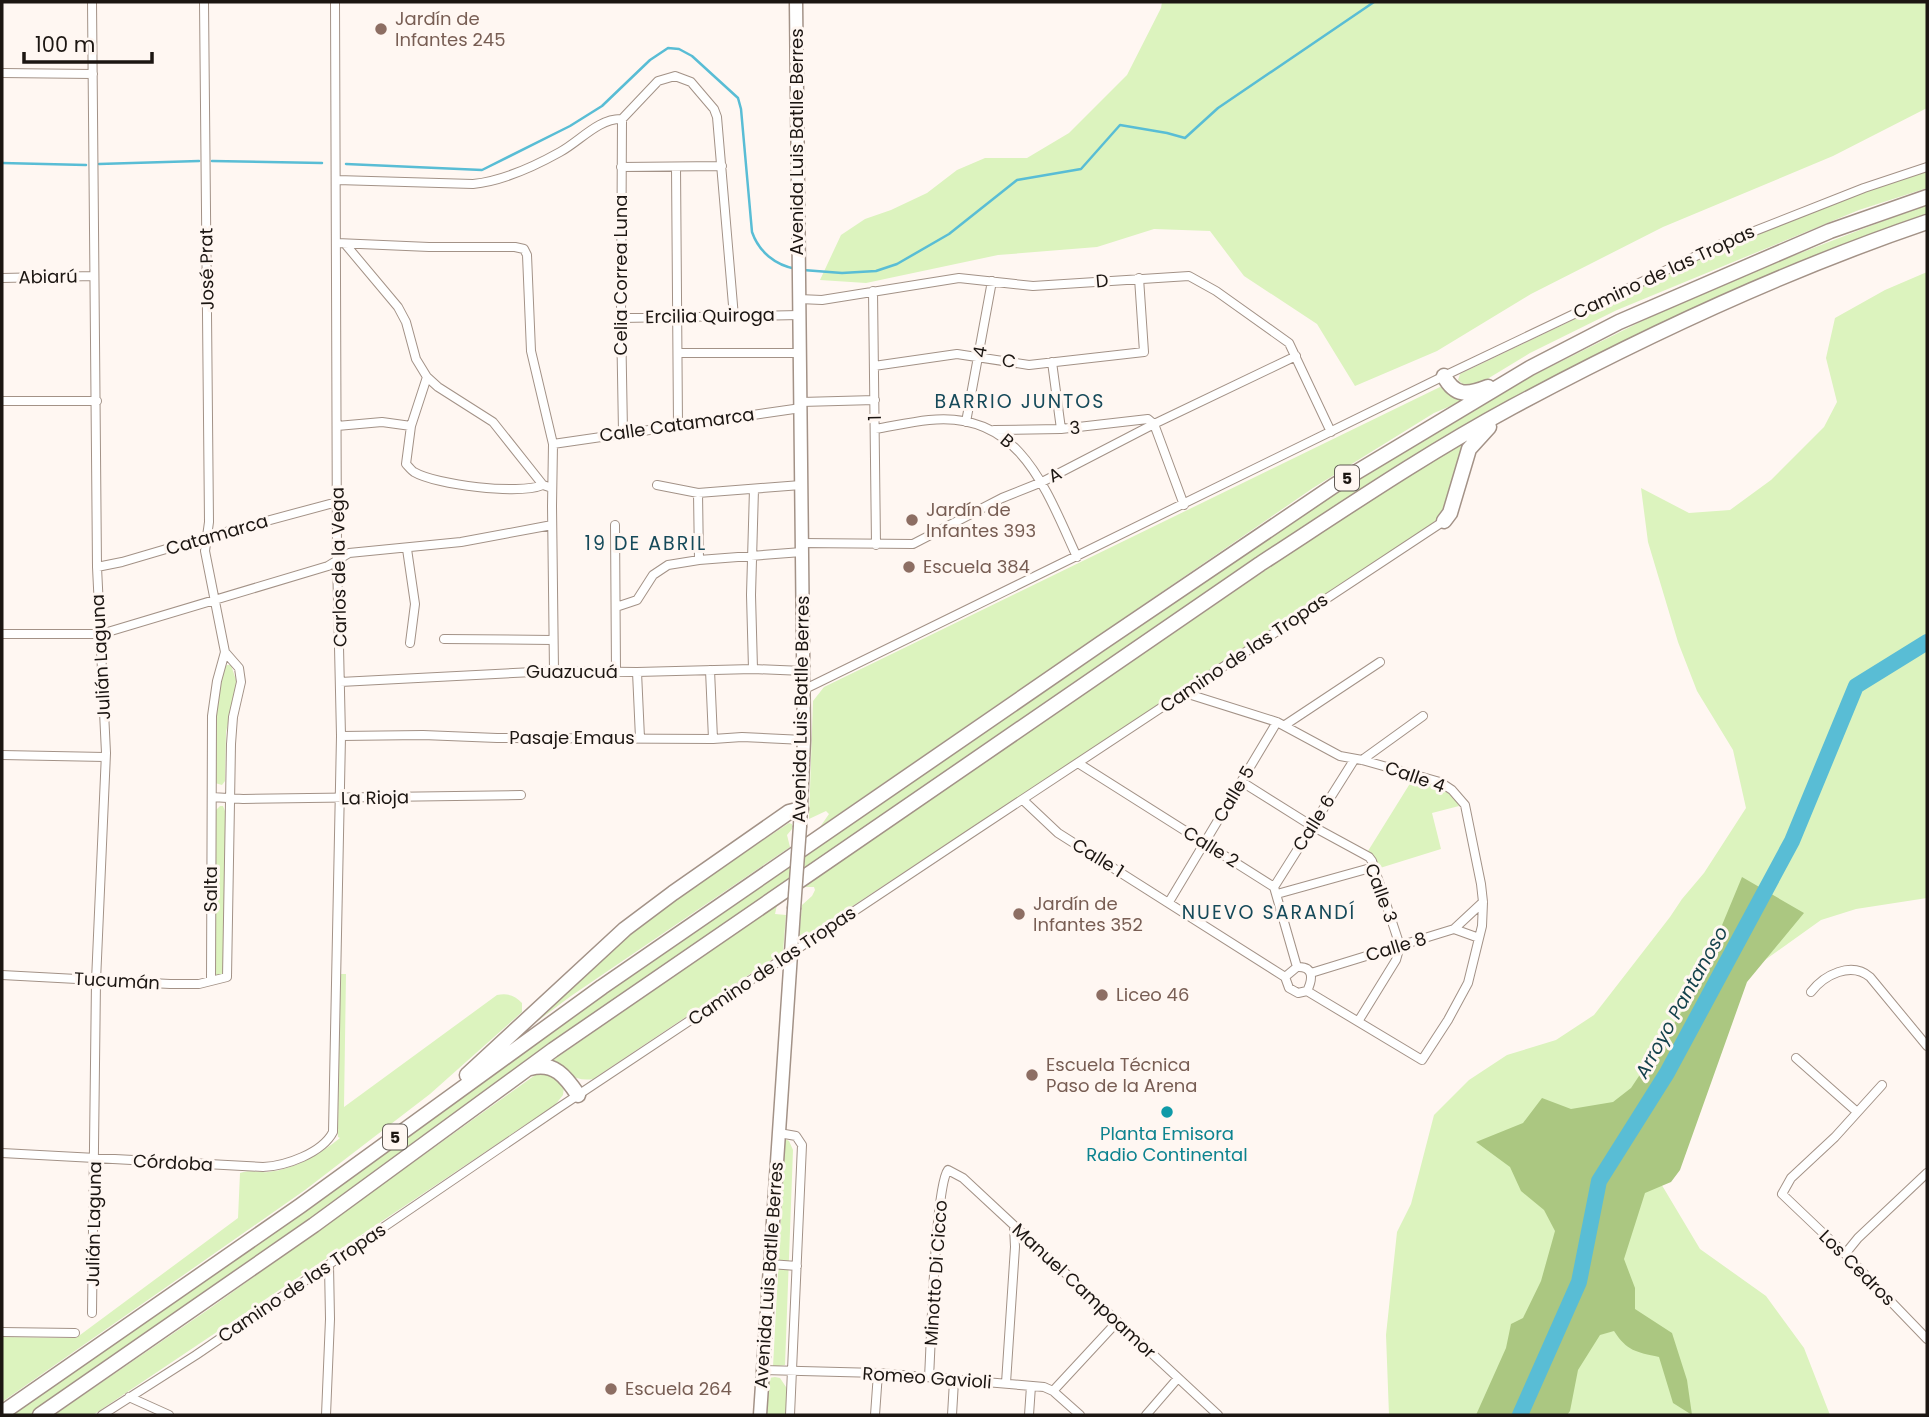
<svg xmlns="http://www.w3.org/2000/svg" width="1929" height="1417" font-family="Poppins,sans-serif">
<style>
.green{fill:#dcf3be}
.forest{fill:#abc781}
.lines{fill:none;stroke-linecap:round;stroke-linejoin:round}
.stream{stroke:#59bdd5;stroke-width:2.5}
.river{stroke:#59bdd5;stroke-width:16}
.street-casing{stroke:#a39287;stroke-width:10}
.secondary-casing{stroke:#a39287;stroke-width:15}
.highway-casing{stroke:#a39287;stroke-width:17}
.street{stroke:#fff;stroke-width:8}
.secondary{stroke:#fff;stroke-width:12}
.highway{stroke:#fff;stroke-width:14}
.secondary-bridge-casing{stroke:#a39287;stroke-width:15;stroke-linecap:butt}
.secondary-bridge{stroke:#fff;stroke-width:12}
.education-dot{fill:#8d6e63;stroke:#fff7f2;stroke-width:2.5}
.culture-dot{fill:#0f9aa8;stroke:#fff7f2;stroke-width:2.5}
.labels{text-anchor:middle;stroke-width:6;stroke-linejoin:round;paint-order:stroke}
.shield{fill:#fff7f2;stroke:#605a55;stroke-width:2}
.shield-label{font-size:16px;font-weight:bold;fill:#1c1612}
.education-label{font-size:18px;fill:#785e54;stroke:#fff7f2;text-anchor:start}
.street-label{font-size:18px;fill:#1c1612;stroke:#fff7f2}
.culture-label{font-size:18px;fill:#0d838f;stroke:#fff7f2}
.neighbourhood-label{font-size:19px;letter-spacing:2px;fill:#164a5a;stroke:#fff7f2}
.water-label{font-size:19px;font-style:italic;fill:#14424c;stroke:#fff7f2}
</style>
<rect width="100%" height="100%" fill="#fff7f2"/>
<path class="green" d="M1162,2H1927V108L1833,156L1663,227L1531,294L1437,351L1355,386L1317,324L1244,276L1210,231L1154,229L1097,247L998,255L866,283L820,280L841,235L865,219L891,210L927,193L957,170L985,158H1027L1069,133L1127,75L1161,8Z
M1927,171V188L1859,210L1617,310L1530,353L1479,384L1464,385L1458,380L1460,374L1734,243L1854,196Z
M1927,204V215C1873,236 1817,255 1763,278C1668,319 1576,365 1485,415L30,1415H8L254,1246L563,1020L1377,465L1492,396L1650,317L1728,281Z
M1927,272V898L1856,909L1821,920L1737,980L1660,1182L1700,1249L1766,1296L1804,1348L1830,1415H1389L1386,1335L1397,1232L1411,1204L1434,1115L1469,1080L1507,1055L1556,1040L1594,1015L1670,917L1682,899L1704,873L1746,808L1733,750L1697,691L1678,642L1648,542L1641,488L1689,513L1730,510L1771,480L1824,427L1837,402L1826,358L1835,318L1885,290Z
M1440,387L1467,399L1434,413L1313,488L820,827L829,814L826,811L809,819L813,701L824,687Z
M1469,437L1443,512L1429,527L810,934L804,937L799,936L802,905L812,896L815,890L814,887H804L808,884L1375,495Z
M227,665H231L237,683L226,732L225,781L222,785L215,783L214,709L223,668Z
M1414,777C1431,783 1451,788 1459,806L1432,813L1441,849L1380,868L1368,851Z
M220,806H223L225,811V973L217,978L214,975L215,811Z
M789,823L792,824V829L787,835L790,847L571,996L511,1041L627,934L667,904Z
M777,905L775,914L786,915L783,952L593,1079C576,1082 563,1072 549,1063Z
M339,974H346L344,1107L497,995C507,993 515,995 522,1003V1012L430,1094L305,1190L2,1402V1337L76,1338L238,1218L240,1173C250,1169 259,1173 268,1172C295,1169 319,1155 340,1138L338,1137Z
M546,1070L564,1086L563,1095L555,1105L93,1415H54L209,1309L538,1073Z
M785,1139L789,1141L793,1150L785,1365L773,1367Z
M775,1377L780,1378L788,1390L787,1415H767L769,1378Z"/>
<path class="forest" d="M1742,877L1804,913L1747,982L1680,1170L1671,1182L1645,1193L1624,1259L1635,1288V1309L1672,1333L1687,1380L1692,1415L1673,1403L1659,1357C1636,1352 1627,1351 1614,1331L1600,1335L1578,1370L1570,1411L1567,1415H1476L1506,1348L1511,1324L1523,1318L1541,1281L1555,1231L1544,1210L1521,1191L1510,1167L1476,1142L1523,1123L1542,1098L1571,1109L1613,1102L1631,1088L1693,995Z"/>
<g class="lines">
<path class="stream" d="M212,161L322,163
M2,163L86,165
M99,164L199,161
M346,164L482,170L570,126L602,106L650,60L668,48L679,49L692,56L738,98L741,109L752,232C759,252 775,265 796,269
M803,270L842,273L876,271L897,264L949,234L1017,180L1081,169L1120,125L1167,133L1185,138L1218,108L1374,2"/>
<path class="river" d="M1520,1415L1579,1282L1599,1181L1667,1073L1792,841L1856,686L1927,642"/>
<g class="street-casing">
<path id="street" d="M92,2L97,567L106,753L96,981L92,1313
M204,2L209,522L205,551L225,652L217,681L212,716L211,981
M2,73L93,74
M622,119L621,318L623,432
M621,167L722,166
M676,167L678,424
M337,180L473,184C502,181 535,166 560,152C580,141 599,118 622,119L658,81L675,76L691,82L714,109L717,117L734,317
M337,243L429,247H515L524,249L527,255L531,351L553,444L552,506L554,671
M346,245L398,307L406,322L416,359L427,377L438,387L493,422L543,485L552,488
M2,278L94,276
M873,291L876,545
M799,299L822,300L959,278L1033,286L1189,276L1216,291L1289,343L1331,432
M621,318L800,315
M678,353H800
M1052,362L1061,429
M874,366L957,354L1029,365L1144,352L1139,278
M427,377L411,426L406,464C407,465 412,471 414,472C436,485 519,495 543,485
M2,401H97
M801,402L875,400
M966,422L992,281
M337,426L382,422L411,426
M875,429C893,426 911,422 929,420C1020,410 1046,490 1077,557
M994,430L1061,429L1148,419L1154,424L1184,505
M553,444L801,408
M657,485L698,493L801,485
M698,493L699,560
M615,525L616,672
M802,543L913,544L1002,498L1042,482L1154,424L1296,356
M407,549L415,604L410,643
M97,567L122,562L207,537L337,502
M616,607L637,600L653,575L668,565L699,560L802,552
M2,634H101L328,566L349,553L461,542L552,525
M444,639L553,640
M753,669L751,595L754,489
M710,670L713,739
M637,672L640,738
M340,682L554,671L637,672L753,669L804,671
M803,690L1444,376L1719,245L1864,188L1927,167
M1185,693L1277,722L1340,756L1362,760L1440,782L1452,790L1465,805L1481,884L1483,902L1482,926L1468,983L1448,1020L1422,1060L1307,991
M1285,725L1380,662
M341,736L423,735L497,738L713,739L742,737L804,740
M2,755L105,757
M1362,760L1423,716
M1078,763L1274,887L1297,967
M1242,782L1312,826L1369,857L1372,861L1400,946L1396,960L1359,1020
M212,797L243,799L521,795
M1023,800L1058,833L1285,977
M1274,887L1354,760
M1277,894L1374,867
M1169,902L1277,722
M1454,929L1483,902
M1311,973L1454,929L1479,938
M2,975L170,984H199L227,977L231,744L233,717L241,682L239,668L225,652
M1285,977L1297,967C1314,966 1313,979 1307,991
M1285,977L1289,988L1298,993L1307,991
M1811,992C1824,975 1851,961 1870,977L1927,1046
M1796,1058L1857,1112
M1882,1085L1835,1137L1791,1178L1782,1194L1845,1254L1927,1339
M779,1133L796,1136L802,1145L790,1415
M2,1153L263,1167C286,1166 322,1153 333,1132L341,736L337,558L335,2
M1845,1254L1858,1238L1927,1173
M770,1264L797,1266
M2,1332L75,1333
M763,1370L878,1373L1044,1387L1053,1391L1080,1415
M929,1377C931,1346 935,1186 948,1170L963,1178L1218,1415
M1006,1383L1015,1247L1014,1226
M1053,1391L1117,1322
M129,1397L169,1415
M102,1415L196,1355L560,1107L970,834L1444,521
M326,1415L330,1319L329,1265
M875,1415L878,1373
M952,1415L954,1381
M1029,1415L1031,1386
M1146,1415L1178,1378"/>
</g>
<g class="secondary-casing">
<path id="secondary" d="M796,2L804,740L800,826
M760,1415L794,909"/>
</g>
<g class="highway-casing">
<path id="highway" d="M1444,376C1455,397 1468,395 1488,387
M1444,521L1450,513L1469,449L1489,427
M530,1068C554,1061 566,1077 578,1095
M467,1075L625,929L673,893L789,812L801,809
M2,1413L300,1206L602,987L1100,644L1335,485L1530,368L1619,322L1830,231L1927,197
M40,1415L314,1225L553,1050L1260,564C1343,510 1425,454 1512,407C1646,335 1783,271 1927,222"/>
</g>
<use href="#street" class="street"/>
<use href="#secondary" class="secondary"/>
<use href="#highway" class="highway"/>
<g class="secondary-bridge-casing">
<path id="secondary-bridge" d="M794,909L800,826"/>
</g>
<use href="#secondary-bridge" class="secondary-bridge"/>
</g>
<g class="education-dot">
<circle cx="381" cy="29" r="7"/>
<circle cx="912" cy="520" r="7"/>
<circle cx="909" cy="567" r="7"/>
<circle cx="1019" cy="914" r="7"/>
<circle cx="1102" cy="995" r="7"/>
<circle cx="1032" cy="1075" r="7"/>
<circle cx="611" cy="1389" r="7"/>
</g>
<circle class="culture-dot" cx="1167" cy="1112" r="7"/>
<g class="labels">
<g class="shield">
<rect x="1335" y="465.5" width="24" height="25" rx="5"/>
<rect x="383" y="1124.5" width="24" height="25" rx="5"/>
</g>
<g class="shield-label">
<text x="1347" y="484">5</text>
<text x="395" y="1143">5</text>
</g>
<g class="education-label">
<text x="395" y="25">Jardín de<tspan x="395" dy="21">Infantes 245</tspan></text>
<text x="926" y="516">Jardín de<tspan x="926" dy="21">Infantes 393</tspan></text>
<text x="923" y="573">Escuela 384</text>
<text x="1033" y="910">Jardín de<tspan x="1033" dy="21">Infantes 352</tspan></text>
<text x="1116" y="1001">Liceo 46</text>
<text x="1046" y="1071">Escuela Técnica<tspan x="1046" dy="21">Paso de la Arena</tspan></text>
<text x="625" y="1395">Escuela 264</text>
</g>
<g class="street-label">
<text transform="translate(797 142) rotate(-90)" y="6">Avenida Luis Batlle Berres</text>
<text transform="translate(207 269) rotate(-91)" y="6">José Prat</text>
<text transform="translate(1664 272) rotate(-25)" y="6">Camino de las Tropas</text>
<text transform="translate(621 275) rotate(-90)" y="6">Celia Correa Luna</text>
<text transform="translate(48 277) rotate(-1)" y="6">Abiarú</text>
<text transform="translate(1102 281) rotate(-5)" y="6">D</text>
<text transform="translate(710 316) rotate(-1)" y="6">Ercilia Quiroga</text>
<text transform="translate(980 352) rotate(-80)" y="6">4</text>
<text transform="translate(1009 361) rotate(10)" y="6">C</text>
<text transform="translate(875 418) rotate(-91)" y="6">1</text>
<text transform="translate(677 425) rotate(-8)" y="6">Calle Catamarca</text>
<text transform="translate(1075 428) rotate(-6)" y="6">3</text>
<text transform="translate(1007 441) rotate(40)" y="6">B</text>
<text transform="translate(1055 475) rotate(-27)" y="6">A</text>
<text transform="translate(217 535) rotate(-16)" y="6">Catamarca</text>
<text transform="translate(339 567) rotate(-91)" y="6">Carlos de la Vega</text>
<text transform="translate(1244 653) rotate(-34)" y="6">Camino de las Tropas</text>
<text transform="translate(101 657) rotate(-93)" y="6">Julián Laguna</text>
<text x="572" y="678">Guazucuá</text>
<text transform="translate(801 709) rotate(-89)" y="6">Avenida Luis Batlle Berres</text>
<text x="572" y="744">Pasaje Emaus</text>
<text transform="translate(1415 777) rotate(19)" y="6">Calle 4</text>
<text transform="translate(1234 794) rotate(-59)" y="6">Calle 5</text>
<text transform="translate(375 798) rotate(-1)" y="6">La Rioja</text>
<text transform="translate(1314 823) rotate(-58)" y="6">Calle 6</text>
<text transform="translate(1211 847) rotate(32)" y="6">Calle 2</text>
<text transform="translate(1098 858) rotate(32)" y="6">Calle 1</text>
<text transform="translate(211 889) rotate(-90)" y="6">Salta</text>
<text transform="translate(1381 893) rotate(70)" y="6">Calle 3</text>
<text transform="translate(1396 947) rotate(-17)" y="6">Calle 8</text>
<text transform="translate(772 966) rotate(-34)" y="6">Camino de las Tropas</text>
<text transform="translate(117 981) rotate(3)" y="6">Tucumán</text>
<text transform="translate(173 1163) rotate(3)" y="6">Córdoba</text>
<text transform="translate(94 1224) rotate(-89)" y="6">Julián Laguna</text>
<text transform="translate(1857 1268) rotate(45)" y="6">Los Cedros</text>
<text transform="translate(936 1273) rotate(-86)" y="6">Minotto Di Cicco</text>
<text transform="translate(769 1275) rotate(-86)" y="6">Avenida Luis Batlle Berres</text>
<text transform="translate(302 1283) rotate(-34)" y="6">Camino de las Tropas</text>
<text transform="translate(1084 1291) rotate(43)" y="6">Manuel Campoamor</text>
<text transform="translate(927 1378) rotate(4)" y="6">Romeo Gavioli</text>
</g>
<g class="culture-label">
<text x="1167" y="1140">Planta Emisora<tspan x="1167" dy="21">Radio Continental</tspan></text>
</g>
<g class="neighbourhood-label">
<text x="1020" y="408">BARRIO JUNTOS</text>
<text x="646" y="550">19 DE ABRIL</text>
<text x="1269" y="919">NUEVO SARANDÍ</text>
</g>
<g class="water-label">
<text transform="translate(1681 1002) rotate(-61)" y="7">Arroyo Pantanoso</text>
</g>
</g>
<rect width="1929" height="1417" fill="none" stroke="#1c1612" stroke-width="7"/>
<path d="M24 52v10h128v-10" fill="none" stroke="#1c1612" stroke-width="3.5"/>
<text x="35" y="52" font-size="21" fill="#1c1612" stroke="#fff7f2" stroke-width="5" paint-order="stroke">100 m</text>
</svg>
